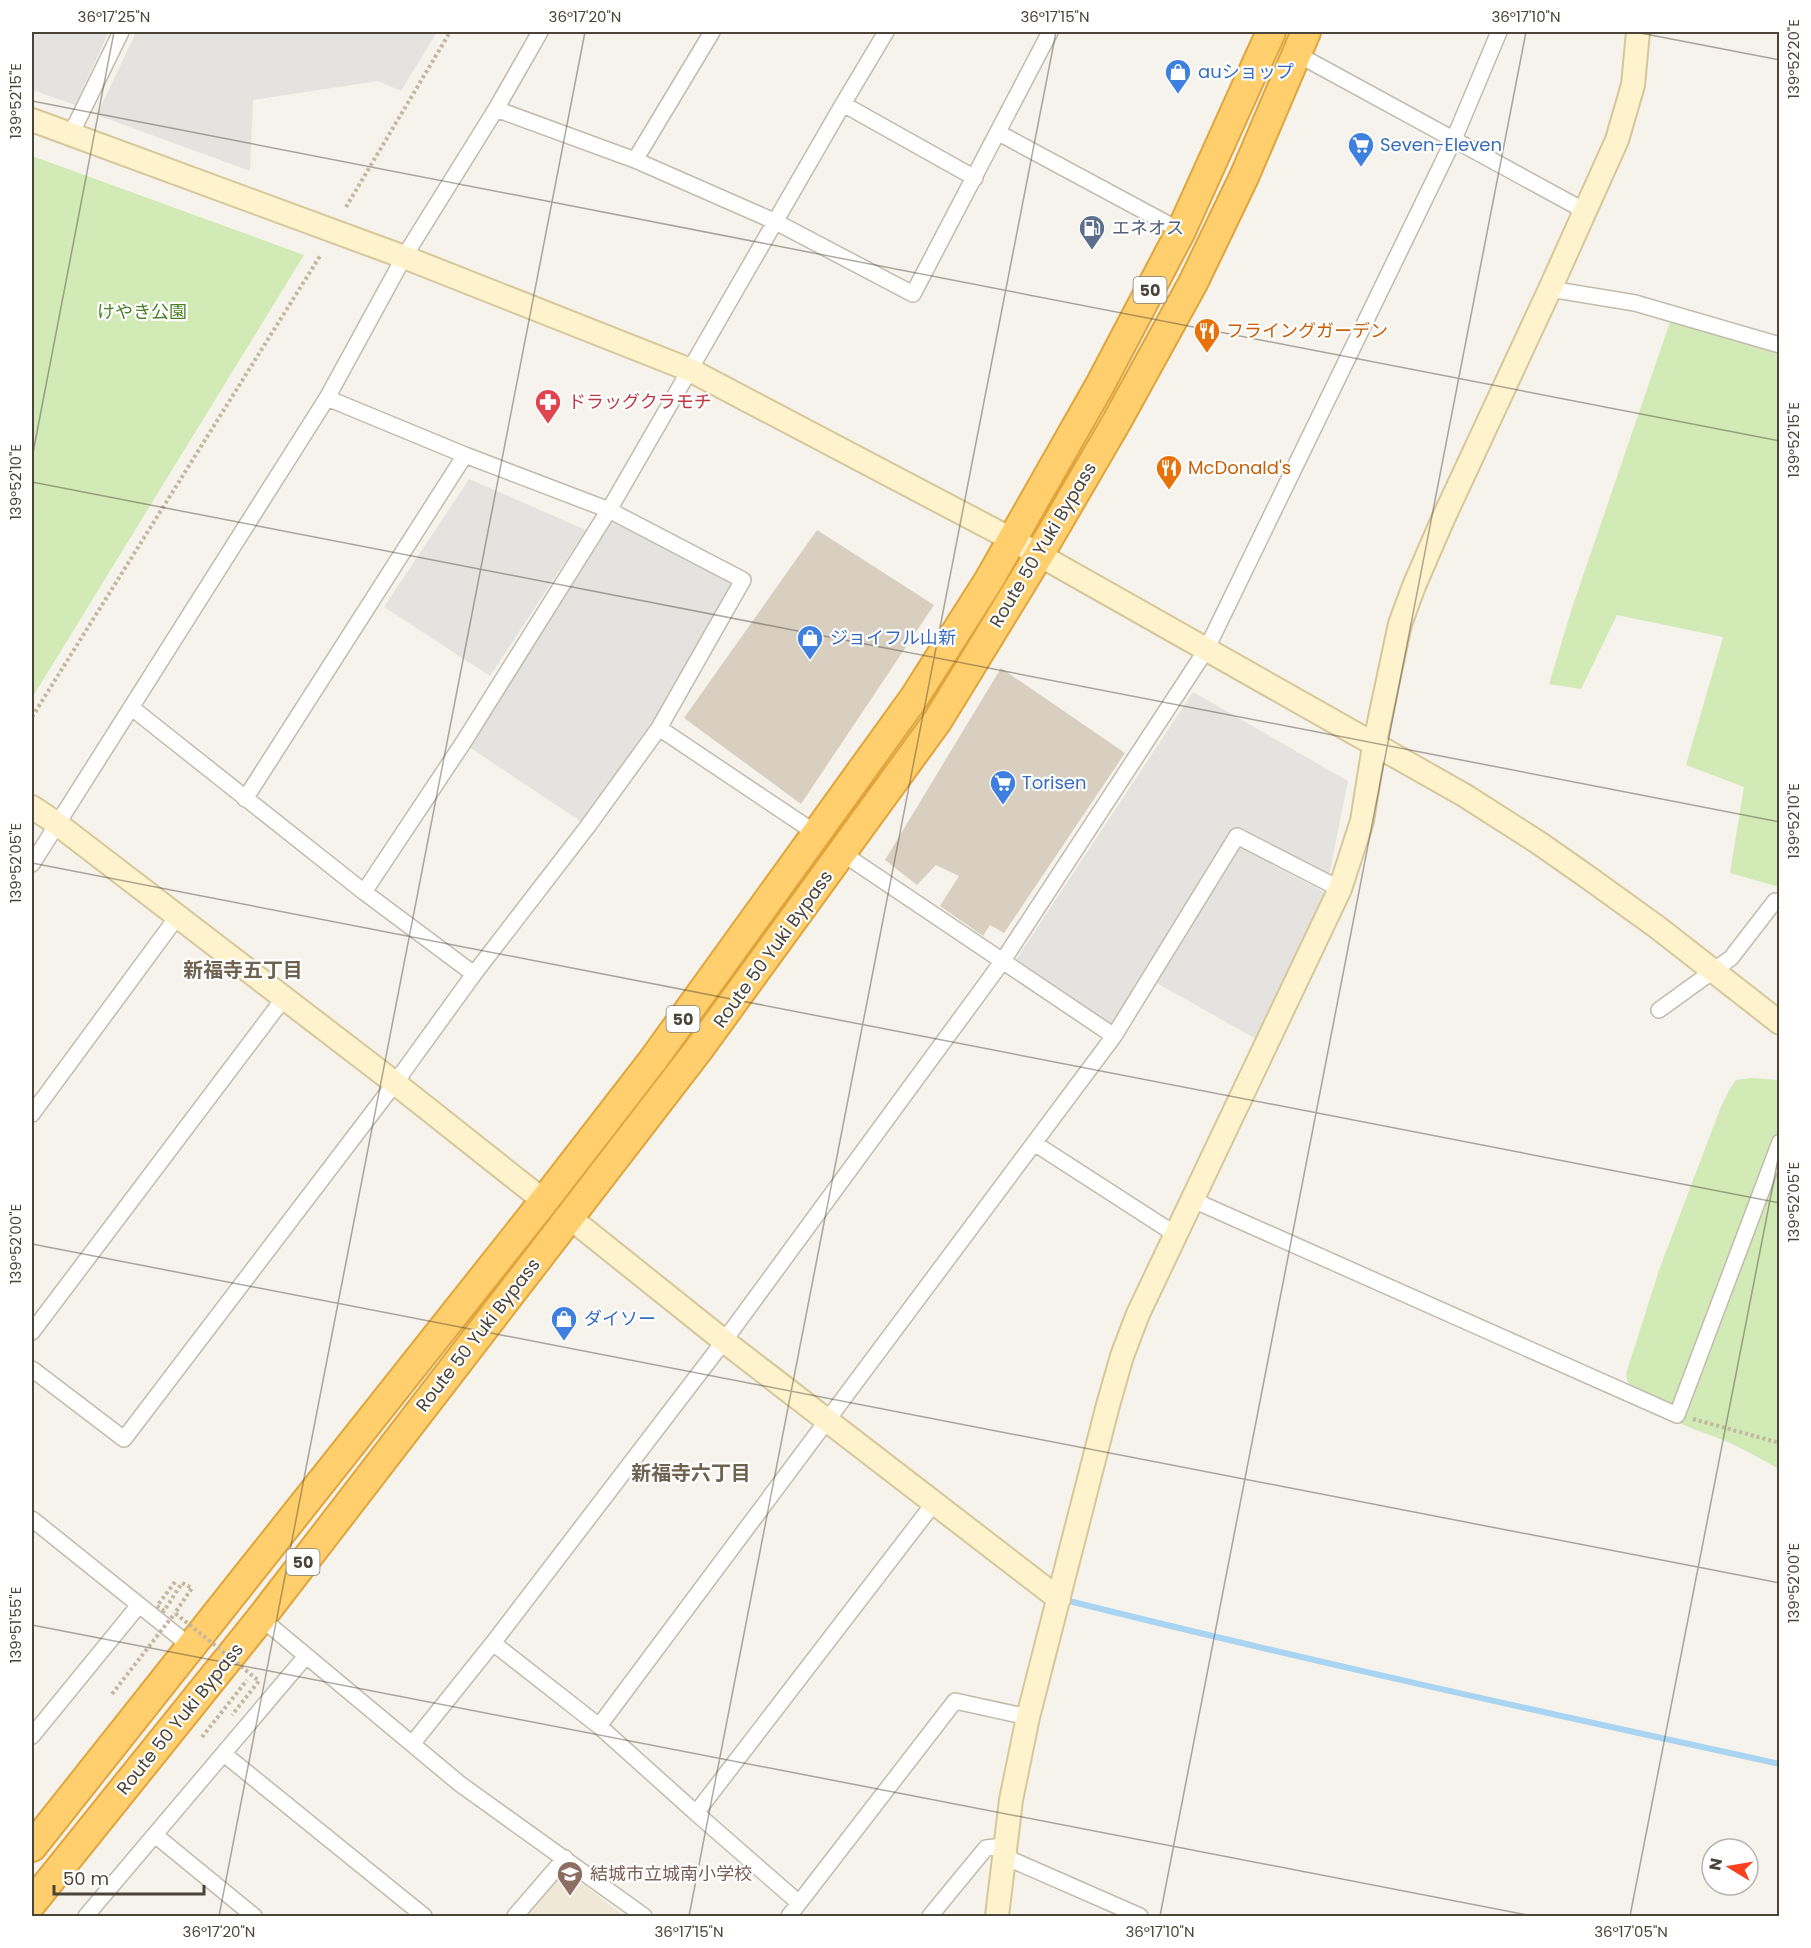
<svg xmlns="http://www.w3.org/2000/svg" width="1811" height="1948" font-family="Poppins,'Noto Sans JP',sans-serif">
<style>
.education{fill:#efe8d6}
.green{fill:#d2eab5}
.parking{fill:#e5e3e0}
.lines{fill:none;stroke-linecap:round;stroke-linejoin:round}
.stream{stroke:#a9d4f2;stroke-width:6}
.building{fill:#d8cfc1}
.street-casing{stroke:#c2bbae;stroke-width:18}
.secondary-casing{stroke:#d6c79b;stroke-width:26}
.highway-casing{stroke:#e0a43c;stroke-width:32}
.path{stroke:#c4b79f;stroke-width:4;stroke-dasharray:3 3;stroke-linecap:butt}
.street{stroke:#fff;stroke-width:15}
.secondary{stroke:#fff3cd;stroke-width:22}
.highway{stroke:#ffcf6e;stroke-width:28}
.path-bridge{stroke:#c4b79f;stroke-width:4;stroke-dasharray:3 3;stroke-linecap:butt}
.ticks{fill:none;stroke:#4b4439;stroke-width:1.5;stroke-opacity:0.45}
.labels{text-anchor:middle;stroke-width:4.5;stroke-linejoin:round;paint-order:stroke}
.shield{fill:#fff;stroke:#817c74;stroke-width:1.5}
.shield-label{font-size:16px;font-weight:bold;fill:#4b4439}
.shop-label{font-size:18px;fill:#366cbe;stroke:#fff;text-anchor:start}
.service-label{font-size:18px;fill:#4e5e75;stroke:#fff;text-anchor:start}
.park-label{font-size:18px;fill:#4a7f2a;stroke:#fff}
.food-label{font-size:18px;fill:#c56008;stroke:#fff;text-anchor:start}
.health-label{font-size:18px;fill:#be3a42;stroke:#fff;text-anchor:start}
.street-label{font-size:18px;fill:#4b4439;stroke:#fff}
.education-label{font-size:18px;fill:#785e54;stroke:#fff;text-anchor:start}
.neighbourhood-label{font-size:20px;font-weight:bold;fill:#6e6250;stroke:#fff}
.neatline{fill:none;stroke:#4b4439;stroke-width:2}
.ticks-label{font-size:15px;text-anchor:middle;fill:#4b4439}
</style>
<rect width="100%" height="100%" fill="#f6f3ec"/>
<path class="education" d="M560,1873L574,1877L624,1916H524Z"/>
<path class="green" d="M32,156L304,255L32,698Z
M1670,322L1779,354V887L1730,873L1744,787L1686,765L1723,637L1617,615L1581,689L1549,684L1572,608Z
M1751,1078L1779,1080V1469C1763,1460 1747,1451 1730,1443C1697,1428 1632,1414 1626,1374L1659,1270L1720,1109L1729,1090L1736,1080Z"/>
<path class="parking" d="M32,32H109L75,105L32,90Z
M136,32H437L401,91L378,81L253,100L250,171L97,115Z
M469,479L586,530L490,676L384,607Z
M609,510L743,580L659,728L588,826L463,743Z
M1193,692L1348,781L1329,876L1233,828L1111,1027L1013,964Z
M1239,847L1326,893L1256,1039L1155,982Z"/>
<g class="lines">
<path class="stream" d="M1069,1601C1305,1660 1542,1712 1780,1764"/>
</g>
<path class="building" d="M817,530L934,605L801,804L684,718Z
M1001,668L1125,753L1004,933L990,925L983,936L940,906L959,876L936,865L917,885L885,860Z"/>
<g class="lines">
<g class="street-casing">
<path id="street" d="M886,32L843,104L975,178
M1297,54L1585,211
M496,109L540,32
M999,133L1181,231
M71,134L121,32
M635,160L712,32
M1550,289L1635,303L1780,345
M132,708L364,892L474,974
M659,728L817,834
M245,799L465,455
M842,853L1114,1036
M32,864L327,398L404,257L496,109L635,160L774,221L913,294L1050,32
M364,892L463,743L609,510L843,104
M1659,1010L1731,958L1775,901L1780,902
M32,1114L177,917
M1034,1143L1175,1234
M1193,1200L1677,1415L1780,1142
M32,1332L284,998
M32,1369L124,1439L395,1083L474,974L588,826L659,728L743,580L609,510L465,455L327,398
M934,1503L696,1813L599,1726L493,1643L724,1341L1002,962L1206,650L1454,139L1499,32
M32,1519L189,1645
M261,1618L460,1784L644,1916
M599,1726L1114,1036L1237,836L1340,889
M32,1736L139,1605
M412,1744L493,1643
M224,1754L424,1916
M696,1813L799,1903
M155,1835L254,1916
M1003,1856L1140,1916
M86,1916L306,1656
M515,1916L565,1858
M789,1916L955,1701L1028,1717
M930,1916L986,1848L1004,1846"/>
</g>
<g class="secondary-casing">
<path id="secondary" d="M32,120L404,257L690,370L1013,540L1464,795L1539,843L1589,878L1657,927L1780,1023
M32,807L56,823L395,1083L544,1201
M569,1217L724,1341L1059,1599
M997,1916L1011,1800L1028,1717L1108,1405L1122,1356L1138,1314L1340,889L1362,821L1374,746L1400,624L1414,586L1443,519L1550,289L1617,140L1633,85L1638,32"/>
</g>
<g class="highway-casing">
<path id="highway" d="M32,1847L544,1201L653,1060L914,698L989,580L1100,385L1181,231L1271,32
M32,1903L261,1618L699,1049L938,720L1039,555L1117,421L1193,283L1244,177L1306,32"/>
</g>
<path class="path" d="M346,207L450,32
M32,717L320,256
M1693,1419L1780,1443
M202,1737L247,1680"/>
<use href="#street" class="street"/>
<use href="#secondary" class="secondary"/>
<use href="#highway" class="highway"/>
<path class="path-bridge" d="M175,1582L157,1606L164,1611L182,1583L192,1588L175,1613L259,1681L232,1715
M112,1694L175,1613"/>
</g>
<path class="ticks" d="M1635,32L1780,60M32,101L1780,441M32,458L114,32M32,482L1780,822M32,863L1780,1203M32,1244L1780,1583M32,1625L1533,1916M219,1916L585,32M689,1916L1056,32M1160,1916L1526,32M1630,1916L1780,1149"/>
<defs>
<g id="shop-pin" transform="scale(1.35)"><path d="M0 17L-7.5 6A9.5 9.5 0 1 1 7.5 6Z" fill="#3f7fe0" stroke="#fff"/><path d="M-5-2.5h2.3a2.7 3.5 0 0 1 5.4 0H5L5.5 6h-11ZM-1.5-2.5h3a1.5 2.3 0 0 0-3 0Z" fill="#fff"/></g>
<g id="supermarket-pin" transform="scale(1.35)"><path d="M0 17L-7.5 6A9.5 9.5 0 1 1 7.5 6Z" fill="#3f7fe0" stroke="#fff"/><path d="M-6-5.5h2.5l.6 2H6L4.5 2H-2.5L-4.4-4H-6ZM-1.5 3.2a1.3 1.3 0 1 0 .1 0ZM3 3.2a1.3 1.3 0 1 0 .1 0Z" fill="#fff"/></g>
<g id="fuel-pin" transform="scale(1.35)"><path d="M0 17L-7.5 6A9.5 9.5 0 1 1 7.5 6Z" fill="#5c6f8a" stroke="#fff"/><path d="M-5.5-6h7V0h2V4h1.3V-2.5L3-4.5l.8-.8L6-3V5H2.5V1h-1V6h-7ZM-4.2-4.7v3.2H.2V-4.7Z" fill="#fff"/></g>
<g id="restaurant-pin" transform="scale(1.35)"><path d="M0 17L-7.5 6A9.5 9.5 0 1 1 7.5 6Z" fill="#e8710a" stroke="#fff"/><path d="M-5-6h1v4h1v-4h1v4h1v-4h1v5L-1.5 .5V6h-2V.5L-5-1ZM5-6V6H3V1.5H1.5Q1.5-4 5-6Z" fill="#fff"/></g>
<g id="pharmacy-pin" transform="scale(1.35)"><path d="M0 17L-7.5 6A9.5 9.5 0 1 1 7.5 6Z" fill="#e0444e" stroke="#fff"/><path d="M-2-6h4v4h4v4h-4v4h-4v-4h-4v-4h4Z" fill="#fff"/></g>
<g id="school-pin" transform="scale(1.35)"><path d="M0 17L-7.5 6A9.5 9.5 0 1 1 7.5 6Z" fill="#8d6e63" stroke="#fff"/><path d="M0-5L7-2L0 1L-7-2ZM-4 1L0 2.5L4 1V4Q0 6-4 4Z" fill="#fff"/></g>
</defs>
<g fill-rule="evenodd">
<use href="#shop-pin" x="1178" y="72"/>
<use href="#supermarket-pin" x="1361" y="145"/>
<use href="#fuel-pin" x="1092" y="228"/>
<use href="#restaurant-pin" x="1207" y="331"/>
<use href="#pharmacy-pin" x="548" y="402"/>
<use href="#restaurant-pin" x="1169" y="468"/>
<use href="#shop-pin" x="810" y="638"/>
<use href="#supermarket-pin" x="1003" y="783"/>
<use href="#shop-pin" x="564" y="1319"/>
<use href="#school-pin" x="570" y="1874"/>
</g>
<g class="labels">
<g class="shield">
<rect x="1133.5" y="277" width="33" height="26" rx="4.5"/>
<rect x="666.5" y="1006" width="33" height="26" rx="4.5"/>
<rect x="286.5" y="1549" width="33" height="26" rx="4.5"/>
</g>
<g class="shield-label">
<text x="1150" y="296">50</text>
<text x="683" y="1025">50</text>
<text x="303" y="1568">50</text>
</g>
<g class="shop-label">
<text x="1198" y="78">auショップ</text>
<text x="1380" y="151">Seven-Eleven</text>
<text x="830" y="644">ジョイフル山新</text>
<text x="1022" y="789">Torisen</text>
<text x="584" y="1325">ダイソー</text>
</g>
<g class="service-label">
<text x="1112" y="234">エネオス</text>
</g>
<g class="park-label">
<text x="142" y="318">けやき公園</text>
</g>
<g class="food-label">
<text x="1226" y="337">フライングガーデン</text>
<text x="1188" y="474">McDonald's</text>
</g>
<g class="health-label">
<text x="568" y="408">ドラッグクラモチ</text>
</g>
<g class="street-label">
<text transform="translate(1043 545) rotate(-59)" y="6">Route 50 Yuki Bypass</text>
<text transform="translate(773 949) rotate(-54)" y="6">Route 50 Yuki Bypass</text>
<text transform="translate(478 1335) rotate(-52)" y="6">Route 50 Yuki Bypass</text>
<text transform="translate(180 1719) rotate(-51)" y="6">Route 50 Yuki Bypass</text>
</g>
<g class="education-label">
<text x="590" y="1880">結城市立城南小学校</text>
</g>
<g class="neighbourhood-label">
<text x="243" y="977">新福寺五丁目</text>
<text x="691" y="1480">新福寺六丁目</text>
</g>
</g>
<rect width="1811" height="1948" fill="none" stroke="#ffffff" stroke-width="66"/>
<g transform="translate(1730 1867) rotate(281)"><circle r="28" fill="#ffffff" stroke="#b7b4b0" stroke-width="1.5"/>
<path d="M0-4.5L10 22L0 15L-10 22Z" fill="#fc3f1d"/>
<text y="-9" font-size="16" font-weight="bold" text-anchor="middle" fill="#4b4439">N</text>
</g>
<path d="M54 1885v9h150v-9" fill="none" stroke="#4b4439" stroke-width="3"/>
<text x="63" y="1885" font-size="18" fill="#4b4439" stroke="#ffffff" stroke-width="4.5" paint-order="stroke">50 m</text>
<rect x="33" y="33" width="1745" height="1882" class="neatline"/>
<g class="ticks-label">
<text x="114" y="22">36°17'25"N</text>
<text x="585" y="22">36°17'20"N</text>
<text x="1055" y="22">36°17'15"N</text>
<text x="1526" y="22">36°17'10"N</text>
<text transform="translate(1794 59) rotate(-90)" y="5">139°52'20"E</text>
<text transform="translate(16 101) rotate(-90)" y="5">139°52'15"E</text>
<text transform="translate(1794 440) rotate(-90)" y="5">139°52'15"E</text>
<text transform="translate(16 482) rotate(-90)" y="5">139°52'10"E</text>
<text transform="translate(1794 821) rotate(-90)" y="5">139°52'10"E</text>
<text transform="translate(16 863) rotate(-90)" y="5">139°52'05"E</text>
<text transform="translate(1794 1202) rotate(-90)" y="5">139°52'05"E</text>
<text transform="translate(16 1244) rotate(-90)" y="5">139°52'00"E</text>
<text transform="translate(1794 1583) rotate(-90)" y="5">139°52'00"E</text>
<text transform="translate(16 1625) rotate(-90)" y="5">139°51'55"E</text>
<text x="219" y="1937">36°17'20"N</text>
<text x="689" y="1937">36°17'15"N</text>
<text x="1160" y="1937">36°17'10"N</text>
<text x="1631" y="1937">36°17'05"N</text>
</g>
</svg>
